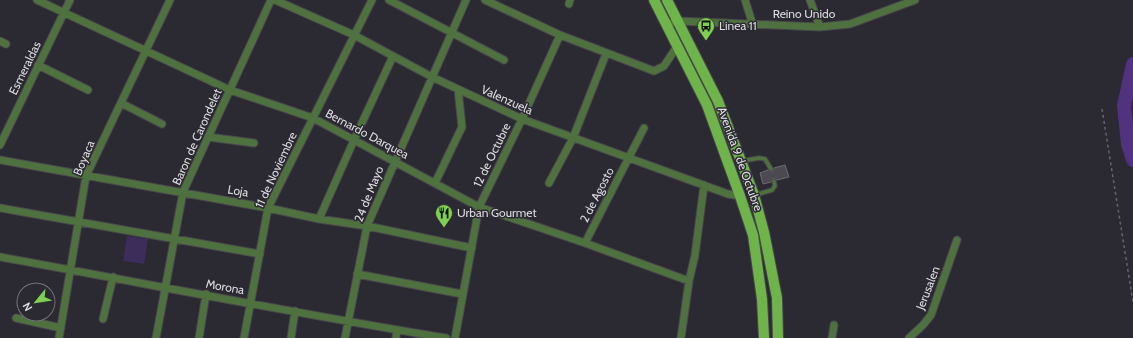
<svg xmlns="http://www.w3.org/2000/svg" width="1133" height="338" font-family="Cabin,sans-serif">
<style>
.green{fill:#3d2d5b}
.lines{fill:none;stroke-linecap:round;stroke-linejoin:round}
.river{stroke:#50327e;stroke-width:14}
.building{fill:#4c4952;stroke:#6d6a74}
.lane-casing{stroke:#48464d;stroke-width:5.5}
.street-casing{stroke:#48464d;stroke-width:9}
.primary-casing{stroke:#48464d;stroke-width:12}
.path{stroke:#67656c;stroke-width:1.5;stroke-dasharray:3 3;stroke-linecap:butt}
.lane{stroke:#4f703f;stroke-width:3.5}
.street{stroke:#4f703f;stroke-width:7}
.primary{stroke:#6fb44b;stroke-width:10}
.labels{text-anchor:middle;stroke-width:3;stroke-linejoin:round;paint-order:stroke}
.street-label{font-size:12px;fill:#dedce2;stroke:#2b2931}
.poi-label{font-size:12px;fill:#dedce2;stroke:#2b2931;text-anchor:start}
</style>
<rect width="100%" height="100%" fill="#2b2931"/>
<path class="green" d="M127,236L148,239L144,264L123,261Z"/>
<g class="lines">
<path class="river" d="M1133,64L1124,106L1128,144L1133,160"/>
</g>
<path class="building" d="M785,165L789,177L777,180L773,178L771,182L763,184L760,173L768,170L772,172L774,168Z"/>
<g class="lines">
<g class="lane-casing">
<path id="lane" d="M742,161L759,158L765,159L771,169
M755,195L772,190L775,186L774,181"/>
</g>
<g class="street-casing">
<path id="street" d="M37,0L230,90L313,118L479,207L585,243L689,281
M275,0L354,35L432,77L522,119L728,194L740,196
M389,0L504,60
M485,0L560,35L654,71L664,66L676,48
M745,0L753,25
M810,0L820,27
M569,4L570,0
M665,24L678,21L820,27L850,24L915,0
M0,41L6,44
M38,65L88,90
M121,103L162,124
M208,137L254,143
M0,145L70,0
M0,160L268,208L319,219L367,226L472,248
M435,183L462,127L458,89
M549,183L573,138L606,54
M0,208L260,254
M319,219L354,140L393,56
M585,243L644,128
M0,257C149,284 297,314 446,338
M357,274L462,294
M16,318L61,328
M103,319L113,277
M59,338L86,176L170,0
M156,338L183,192L271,0
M199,338L206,294
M244,338L268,208L372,0
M291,338L295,311
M345,338L367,226L466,0
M396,338L397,330
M455,338L479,207L522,119L560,35
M681,338L689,281L695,255L704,185
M832,338L834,325
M909,338L923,325L931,315L957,240"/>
</g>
<g class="primary-casing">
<path id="primary" d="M654,0L707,105L740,196L753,235L762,299L764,338
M667,0L718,101L754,195L764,232L777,298L778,338"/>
</g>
<path class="path" d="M1102,109L1133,302"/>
<use href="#lane" class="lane"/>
<use href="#street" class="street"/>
<use href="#primary" class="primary"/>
</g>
<defs>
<g id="bus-pin" transform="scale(0.9)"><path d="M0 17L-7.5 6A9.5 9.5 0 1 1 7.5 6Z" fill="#7fd052" stroke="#2b2931"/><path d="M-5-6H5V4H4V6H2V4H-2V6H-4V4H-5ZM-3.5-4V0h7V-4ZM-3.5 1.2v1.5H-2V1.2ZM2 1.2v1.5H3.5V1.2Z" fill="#111"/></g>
<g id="restaurant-pin" transform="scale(0.9)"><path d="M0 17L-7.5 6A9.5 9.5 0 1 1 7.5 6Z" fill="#7fd052" stroke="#2b2931"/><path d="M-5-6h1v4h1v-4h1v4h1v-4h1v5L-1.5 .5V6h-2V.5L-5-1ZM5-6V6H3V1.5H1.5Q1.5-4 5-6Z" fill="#111"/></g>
</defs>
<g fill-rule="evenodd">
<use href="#bus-pin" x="706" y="26"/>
<use href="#restaurant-pin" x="444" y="213"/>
</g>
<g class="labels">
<g class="street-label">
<text x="804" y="18">Reino Unido</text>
<text transform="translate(25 68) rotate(-64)" y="4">Esmeraldas</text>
<text transform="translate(507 100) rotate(24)" y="4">Valenzuela</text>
<text transform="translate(367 134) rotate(28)" y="4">Bernardo Darquea</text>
<text transform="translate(197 137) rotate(-66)" y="4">Baron de Carondelet</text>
<text transform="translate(492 155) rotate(-64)" y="4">12 de Octubre</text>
<text transform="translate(84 158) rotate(-67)" y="4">Boyaca</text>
<text transform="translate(740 159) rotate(70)" y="4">Avenida 9 de Octubre</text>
<text transform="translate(276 170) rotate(-65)" y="4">11 de Noviembre</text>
<text transform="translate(238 191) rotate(10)" y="4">Loja</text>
<text transform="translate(369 194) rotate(-68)" y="4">24 de Mayo</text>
<text transform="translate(597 195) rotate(-63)" y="4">2 de Agosto</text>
<text transform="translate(225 287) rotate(10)" y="4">Morona</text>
<text transform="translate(928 288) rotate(-69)" y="4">Jerusalen</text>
</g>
<g class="poi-label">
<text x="719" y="30">Linea 11</text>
<text x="457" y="217">Urban Gourmet</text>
</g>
</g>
<g transform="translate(36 302) rotate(240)"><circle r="19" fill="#2b2931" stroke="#737178"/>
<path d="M0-3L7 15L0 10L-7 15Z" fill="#7fd052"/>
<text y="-6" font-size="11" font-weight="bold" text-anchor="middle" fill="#dedce2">N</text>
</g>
</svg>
